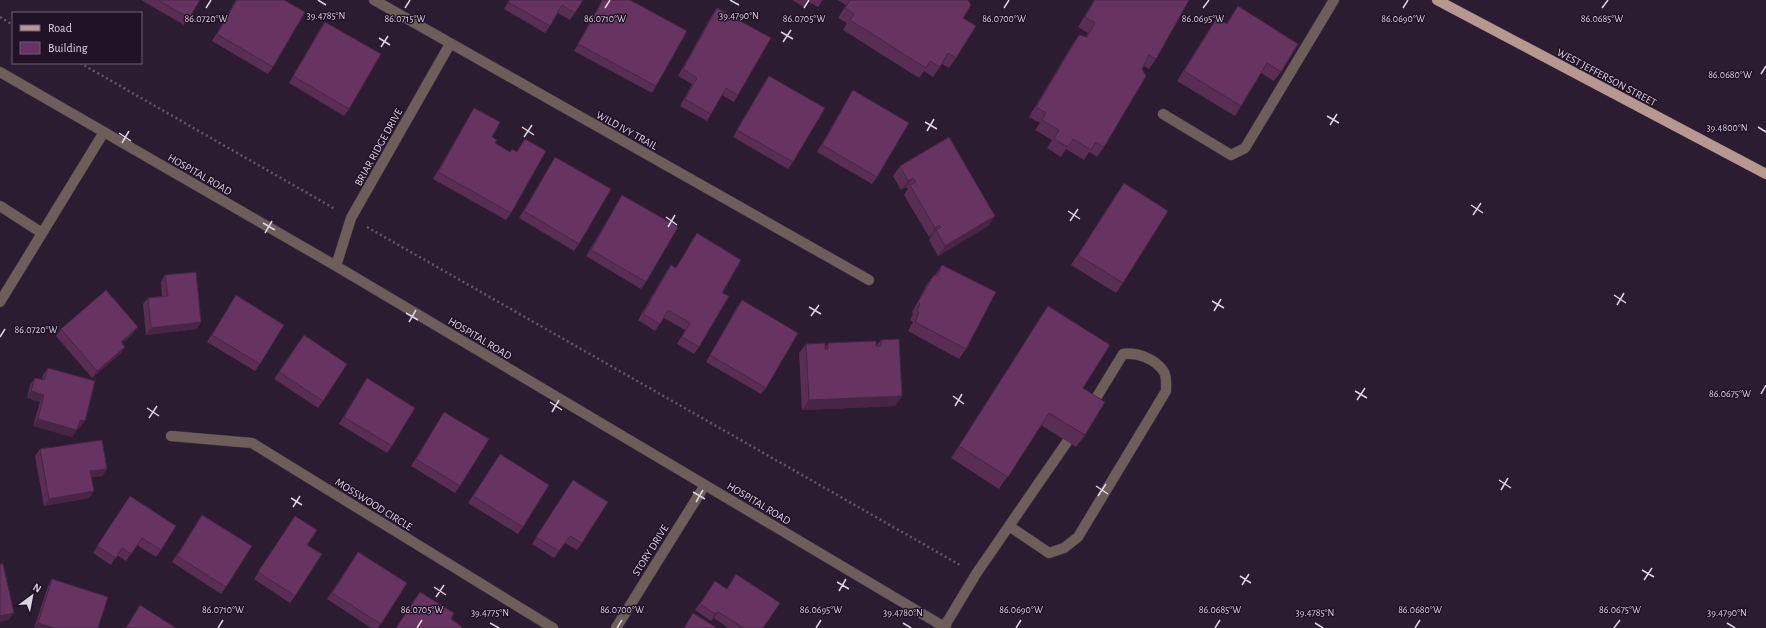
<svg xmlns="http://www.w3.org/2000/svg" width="1766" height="628" font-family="'Alegreya Sans',sans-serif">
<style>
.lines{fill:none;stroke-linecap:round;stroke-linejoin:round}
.lane-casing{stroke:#48394e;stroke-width:11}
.street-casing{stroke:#48394e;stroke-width:11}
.primary-casing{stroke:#48394e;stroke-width:11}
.path{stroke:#65576b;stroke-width:2.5;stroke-dasharray:2 3;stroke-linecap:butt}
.lane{stroke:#6d5e59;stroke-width:10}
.street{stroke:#6d5e59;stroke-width:10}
.primary{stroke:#b7988f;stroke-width:10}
.wall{fill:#592d54}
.shaded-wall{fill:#482445}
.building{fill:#673462;stroke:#482445}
.ticks{fill:none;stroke:#ded3e2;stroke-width:1.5}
.labels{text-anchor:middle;stroke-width:3;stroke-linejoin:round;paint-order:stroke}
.street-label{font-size:11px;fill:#ded3e2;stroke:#221228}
.ticks-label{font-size:10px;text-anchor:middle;fill:#ded3e2;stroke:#221228;stroke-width:3;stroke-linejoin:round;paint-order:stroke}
</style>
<rect width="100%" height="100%" fill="#2c1c32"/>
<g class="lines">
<g class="lane-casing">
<path id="lane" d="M1163,114L1231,155L1245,148L1334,0
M0,206L42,233
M0,302L104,132
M1009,526L1067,442
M944,627L976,574L1009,526L1049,553L1064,548L1078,537L1166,391C1166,386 1167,377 1164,372C1156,359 1137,352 1123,354L1090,408"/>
</g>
<g class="street-casing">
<path id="street" d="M374,0L869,280
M0,72L336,266L946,628
M336,266L351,218L450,44
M171,436L252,443L553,628
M616,628L705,485"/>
</g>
<g class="primary-casing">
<path id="primary" d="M1437,0L1766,174"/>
</g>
<path class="path" d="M0,17L13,25
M80,63L335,209
M367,227L960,565"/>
<use href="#lane" class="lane"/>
<use href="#street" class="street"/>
<use href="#primary" class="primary"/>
</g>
<path class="wall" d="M141,0H200L189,18L184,25Z
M236,0H284L273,67L268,74L212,41Z
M509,0H583L570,20L558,13L550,26L545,33L504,9Z
M602,0H630L656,86L652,93L574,51Z
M792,0H823L818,7L809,2L804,7Z
M838,0H968L963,18L956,58L949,68L942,64L933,77L924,71L919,78L843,30L847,23L838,18L846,5Z
M1094,0H1189L1156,59L1149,69L1144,66L1104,147L1097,157L1089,152L1084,160L1066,149L1061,157L1047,148L1052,140L1035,130L1040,123L1029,117L1072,45L1079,35L1086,37L1088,33L1078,27Z
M1238,6L1281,72L1274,81L1261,73L1241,106L1235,116L1177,81L1210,28L1217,18L1226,24Z
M717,8L738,95L734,102L722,95L711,114L707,121L680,106L692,84L678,76L712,15Z
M325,22L349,109L344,116L289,83L320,29Z
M769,76L793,162L788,169L733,137L764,83Z
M853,90L877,177L872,184L817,152L849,97Z
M474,108L492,137L495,143L510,152H516L525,139L511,213L506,220L433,179L470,115Z
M555,157L579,244L574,251L519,218L551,164Z
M900,166L995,216L988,226L938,256L929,240L932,235L929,237L904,195L908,189L906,187L901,190L893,176Z
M1124,183L1123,283L1116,293L1071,265Z
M622,195L646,282L641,289L586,256L618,202Z
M697,233L722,293L699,347L694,354L677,344L685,330L664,318L655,331L638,320L666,272L671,265L676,268L692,240Z
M942,265L966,349L959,359L908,331L913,322L910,320L913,314L912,312L927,284L934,275H935Z
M165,275L197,329L146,335L143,304L148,298L162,296L161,282Z
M236,295L260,364L255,371L207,342Z
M742,300L766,388L761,394L706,362L737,307Z
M1048,306L1083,388L1085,435L1076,447L1041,425L999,489L951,458L1040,318Z
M61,329L133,334L122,343L121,353L92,378L56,336Z
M881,340L902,396L895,406L802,410L799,353L806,344L825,348L828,343L876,346Z
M299,342L323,401L318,408L274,379Z
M48,368L80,428H78L72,437L33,426L40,402L27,398L30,385L35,378L42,380L43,375Z
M367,378L392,446L387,453L339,424Z
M444,412L460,486L455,493L411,466Z
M40,449L107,469L102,476L91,477L94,491L89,498L44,506L35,456Z
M500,454L523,527L518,534L468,503Z
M573,480L582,543L577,550L565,543L554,558L532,544Z
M130,496L161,550L156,557L137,545L126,561L117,555L111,565L93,553Z
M202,515L226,587L221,594L172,562Z
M295,516V596L290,603L254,579Z
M358,552L407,583L378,628H371L327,599Z
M52,579L98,628H34L48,586Z
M715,581L763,628H728L714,618L711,621L695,610Z"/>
<path class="shaded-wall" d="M809,0H811L804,7Z
M913,178L906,187L901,190L908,181Z
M995,216L988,226L938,256L945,246Z
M939,225L932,235L929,237L935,228Z
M201,322L197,329L146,335L151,328Z
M138,327L133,334L116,349L121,342Z
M125,347L121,353L92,378L97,371Z
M31,391L44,395L40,402L27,398Z
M902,396L895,406L802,410L809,400Z
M38,419L77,430L72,437L33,426Z
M80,420L85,421L80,428L75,427Z
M107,469L102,476L85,478L90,471Z
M94,491L89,498L44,506L49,499Z
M718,612L714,618L711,621L715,614Z
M14,613L9,620L0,622V616Z
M38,623L54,628H34Z"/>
<path class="building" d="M158,0H200L189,18Z
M237,0H284L305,12L273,67L217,34Z
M510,0H583L575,13L562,5L550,26L508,2Z
M603,0H630L687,31L656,86L578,44Z
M850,0H968L971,5L963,18L976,26L956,58L948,53L940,67L930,61L926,68L850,20L854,14L845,8Z
M1095,0H1189L1156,59L1149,55L1142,69L1146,76L1104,147L1096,142L1091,150L1073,139L1068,147L1054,139L1059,130L1042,120L1046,113L1036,107L1079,35L1087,37L1095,23L1085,17Z
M1238,6L1298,44L1281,72L1267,63L1241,106L1184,71L1217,18L1227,24Z
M717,8L771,38L738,95L726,88L711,114L685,99L697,78L683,69Z
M325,22L381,54L349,109L293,76Z
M769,76L825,108L793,162L737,130Z
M853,90L909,123L877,177L822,145Z
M474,108L500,122L492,137L497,140L495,143L510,152L512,149L517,152L525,139L546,151L511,213L438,172Z
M949,137L995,216L945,246L936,230L941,227L939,225L935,228L910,185L916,182L913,178L908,181L900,166Z
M555,157L611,189L579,244L524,211Z
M1124,183L1168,211L1123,283L1078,255Z
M622,195L678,227L646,282L591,250Z
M697,233L741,260L722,293L729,296L699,347L682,337L690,323L668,310L660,324L643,314L671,265L676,268Z
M942,265L996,292L966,349L915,322L919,312L917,310L920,304L918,302L934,275L937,276Z
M196,272L201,322L151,328L148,298L168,296L165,275Z
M106,290L138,327L121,342L125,347L97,371L61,329Z
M236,295L284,325L260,364L212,335Z
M742,300L798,333L766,388L710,355Z
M1048,306L1110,345L1083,388L1105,402L1085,435L1049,413L1008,477L959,446Z
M304,335L347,364L323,401L279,372Z
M899,339L902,396L809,400L806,344L825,343V349H828V343L876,341V346H881V340Z
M48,368L95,381L85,421L80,420L77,430L38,419L44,395L31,391L35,378L44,380Z
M367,378L415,408L392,446L344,417Z
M444,412L489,439L460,486L416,459Z
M102,440L107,469L90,471L94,491L49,499L40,449Z
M500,454L549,485L523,527L473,496Z
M573,480L608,502L582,543L570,536L559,551L536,537Z
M130,496L176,526L161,550L142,538L131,554L122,548L116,558L97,546Z
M202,515L252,546L226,587L177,556Z
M295,516L317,530L307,545L322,554L295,596L258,572Z
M358,552L407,583L381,624L332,593Z
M0,564H3L14,613L0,616Z
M736,574L780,603L763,628H744L718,612L715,614L700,604L715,581L727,589Z
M52,579L108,597L98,628H54L38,623Z
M420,592L454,613L451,619L462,627L461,628H396Z
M140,605L176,628H126Z
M693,613L717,628H684Z"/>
<path class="ticks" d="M318,0L326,5M730,0L739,5M206,8L211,0M405,8L410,0M605,8L610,0M804,8L809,0M1004,8L1009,0M1203,8L1209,0M1403,8L1408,0M1602,8L1608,0M781,32L793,39M379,38L390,45M783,42L791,30M381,47L388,36M1761,74L1766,66M1327,116L1339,123M925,122L937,129M1330,125L1337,114M522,127L534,135M1758,127L1766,132M927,131L934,119M119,133L131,141M524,137L532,125M122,143L129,131M1471,205L1483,213M1068,211L1080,219M1473,215L1481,203M666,217L677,225M1070,221L1078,209M263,223L275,230M668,227L675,215M265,233L272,221M1614,295L1626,303M1212,301L1224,308M1617,305L1624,293M809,307L821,314M1214,311L1221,299M406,313L418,320M811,316L819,305M409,322L416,310M0,337L5,329M1355,391L1367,398M1761,394L1766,385M953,396L964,404M1357,400L1365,388M550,402L562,410M955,406L962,394M147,408L159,416M552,412L559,400M149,418L157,406M1499,480L1511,488M1096,486L1108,494M1501,490L1508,478M693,492L705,499M1098,496L1106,484M291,498L302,505M696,502L703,490M293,507L300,496M1642,570L1654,577M1240,576L1251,583M1644,580L1652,568M837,582L849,589M1242,585L1249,574M434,587L446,595M839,591L846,579M436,597L444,585M490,623L499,628M903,623L911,628M1315,623L1323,628M1727,623L1735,628M218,628L223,620M417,628L422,620M617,628L622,620M816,628L821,620M1016,628L1021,620M1215,628L1220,620M1415,628L1420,620M1614,628L1620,620"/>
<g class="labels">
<g class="street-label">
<text transform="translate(1607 77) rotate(28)" y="4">WEST JEFFERSON STREET</text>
<text transform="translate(627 130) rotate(29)" y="4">WILD IVY TRAIL</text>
<text transform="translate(378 147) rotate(-61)" y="4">BRIAR RIDGE DRIVE</text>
<text transform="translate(200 174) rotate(30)" y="4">HOSPITAL ROAD</text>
<text transform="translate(480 338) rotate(31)" y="4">HOSPITAL ROAD</text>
<text transform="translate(759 503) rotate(31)" y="4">HOSPITAL ROAD</text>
<text transform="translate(374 504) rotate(32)" y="4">MOSSWOOD CIRCLE</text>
<text transform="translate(650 550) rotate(-58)" y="4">STORY DRIVE</text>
</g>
</g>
<g class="ticks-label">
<text x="326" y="19">39.4785°N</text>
<text x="739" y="19">39.4790°N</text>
<text x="206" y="22">86.0720°W</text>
<text x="405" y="22">86.0715°W</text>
<text x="605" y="22">86.0710°W</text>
<text x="804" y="22">86.0705°W</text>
<text x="1004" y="22">86.0700°W</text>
<text x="1203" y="22">86.0695°W</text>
<text x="1403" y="22">86.0690°W</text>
<text x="1602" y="22">86.0685°W</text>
<text x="1730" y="78">86.0680°W</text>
<text x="1727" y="131">39.4800°N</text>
<text x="36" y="333">86.0720°W</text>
<text x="1730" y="397">86.0675°W</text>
<text x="223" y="613">86.0710°W</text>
<text x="422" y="613">86.0705°W</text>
<text x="622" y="613">86.0700°W</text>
<text x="821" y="613">86.0695°W</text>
<text x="1021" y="613">86.0690°W</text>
<text x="1220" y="613">86.0685°W</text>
<text x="1420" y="613">86.0680°W</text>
<text x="1620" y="613">86.0675°W</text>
<text x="490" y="616">39.4775°N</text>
<text x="903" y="616">39.4780°N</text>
<text x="1315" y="616">39.4785°N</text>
<text x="1727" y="616">39.4790°N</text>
</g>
<rect x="12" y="12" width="130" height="52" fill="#221228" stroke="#6d5f72"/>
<rect x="20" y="25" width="20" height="6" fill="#b7988f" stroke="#6d5f72"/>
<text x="48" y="32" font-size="12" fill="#ded3e2">Road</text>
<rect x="20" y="42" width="20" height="12" fill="#673462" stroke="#6d5f72"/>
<text x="48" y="52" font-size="12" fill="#ded3e2">Building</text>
<g transform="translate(32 596) rotate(32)" stroke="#221228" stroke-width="3" paint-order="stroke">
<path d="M0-3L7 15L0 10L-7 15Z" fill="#ded3e2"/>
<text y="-6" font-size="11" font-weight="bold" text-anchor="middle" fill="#ded3e2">N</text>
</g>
</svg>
